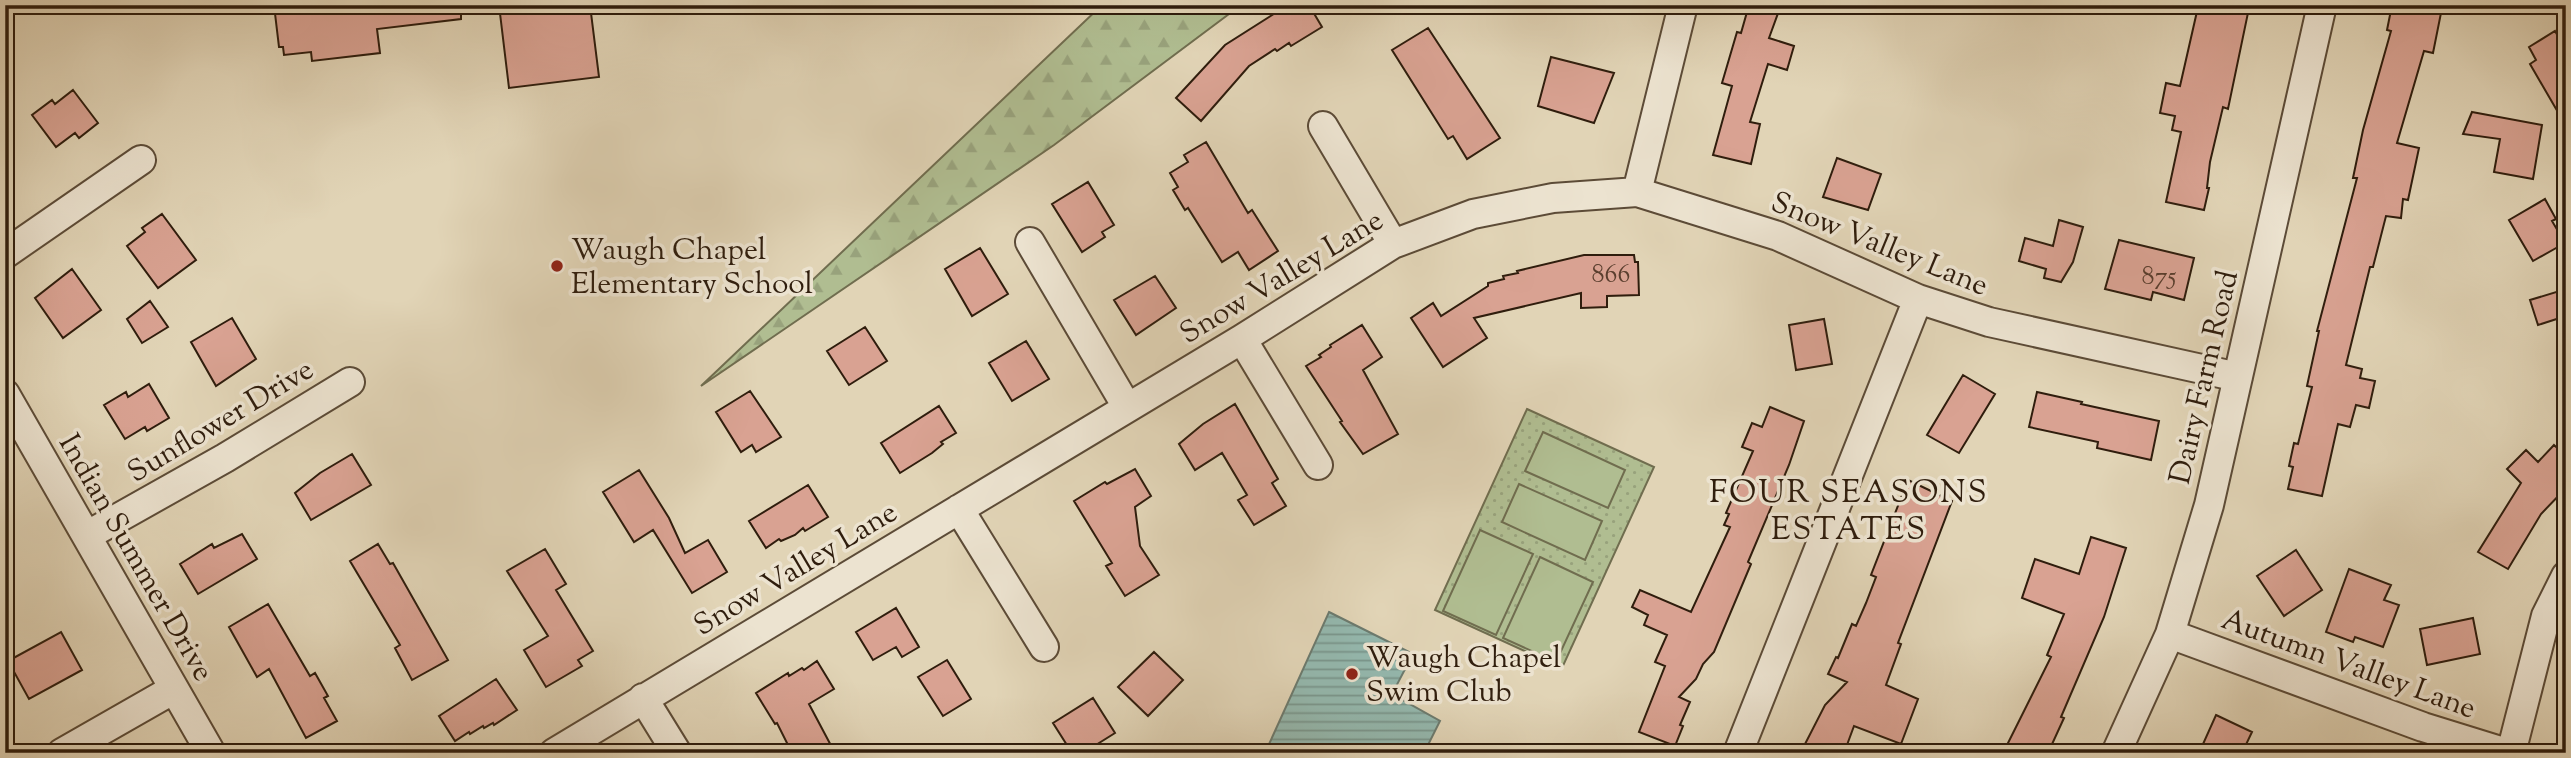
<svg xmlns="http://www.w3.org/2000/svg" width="2571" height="758" font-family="'Sorts Mill Goudy',serif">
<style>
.grass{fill:url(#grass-dots);stroke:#706d4f;stroke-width:2}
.forest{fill:url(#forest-firs);stroke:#706d4f;stroke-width:2}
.pitch{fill:#b0bd91;stroke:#706d4f;stroke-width:2}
.water{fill:url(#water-rules);stroke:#6c7a6e;stroke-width:2}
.building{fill:#d9a292;stroke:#2f1d0d;stroke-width:2}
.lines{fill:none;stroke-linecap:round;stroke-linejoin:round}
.minor-casing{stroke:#5c4b37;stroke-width:32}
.minor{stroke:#ece3d0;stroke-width:28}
.poi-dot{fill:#8f2418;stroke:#ece3d0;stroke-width:2.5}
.labels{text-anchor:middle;stroke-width:7;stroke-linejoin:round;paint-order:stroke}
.number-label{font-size:26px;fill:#5a3e2e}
.street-label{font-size:30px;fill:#2f1d0d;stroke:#ece3d0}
.poi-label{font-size:30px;fill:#2f1d0d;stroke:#ece3d0;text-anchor:start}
.neighbourhood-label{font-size:32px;letter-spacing:2px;fill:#2f1d0d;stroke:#ece3d0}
</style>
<defs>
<pattern id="grass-dots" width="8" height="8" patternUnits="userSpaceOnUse" patternTransform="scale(1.75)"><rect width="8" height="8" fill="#b0bd91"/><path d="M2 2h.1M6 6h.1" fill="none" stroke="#98a27c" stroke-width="1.8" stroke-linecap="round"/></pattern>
<pattern id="forest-firs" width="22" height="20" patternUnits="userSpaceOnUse" patternTransform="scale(1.75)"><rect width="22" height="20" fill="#b0bd91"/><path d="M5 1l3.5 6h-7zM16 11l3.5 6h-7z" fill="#98a27c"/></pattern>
<pattern id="water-rules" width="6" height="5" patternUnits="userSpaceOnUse" patternTransform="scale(1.75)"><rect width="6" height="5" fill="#94b8ae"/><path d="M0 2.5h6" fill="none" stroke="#79958c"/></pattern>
</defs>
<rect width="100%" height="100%" fill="#e1d4b6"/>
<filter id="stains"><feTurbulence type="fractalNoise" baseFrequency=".00286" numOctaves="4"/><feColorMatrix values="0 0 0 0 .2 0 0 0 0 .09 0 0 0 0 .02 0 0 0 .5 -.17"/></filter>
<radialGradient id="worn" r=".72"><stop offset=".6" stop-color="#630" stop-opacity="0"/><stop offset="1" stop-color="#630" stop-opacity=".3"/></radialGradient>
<path class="grass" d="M1527,409L1654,467L1562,668L1435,610Z"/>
<path class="forest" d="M1102,5H1241L1054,145L701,386Z"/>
<path class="pitch" d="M1543,432L1625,470L1608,508L1525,471Z
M1519,484L1602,521L1585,560L1502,522Z
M1480,530L1533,554L1496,635L1443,611Z
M1540,557L1593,582L1556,662L1503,638Z"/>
<path class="water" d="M1329,612L1413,654L1392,694L1440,721L1424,753H1265Z"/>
<path class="building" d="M274,5H461V19L377,29L380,53L312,61L311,52L284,55L283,47H279Z
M499,5H590L599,77L509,88Z
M1288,5H1309L1322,27L1291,46L1289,43L1277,51L1275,49L1249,66L1201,121L1176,98L1225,45Z
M1749,5H1781L1769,38L1794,46L1787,70L1768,64L1750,122L1760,124L1751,164L1713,155L1732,86L1722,83L1737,32L1741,33Z
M2210,5L2249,8L2228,109L2223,107L2210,162L2207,188H2209L2204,210L2166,202L2181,132L2172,130L2175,116L2160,113L2166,83L2180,86L2198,7L2209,9Z
M2392,5H2428L2426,12L2441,13L2433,53L2424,51L2397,143L2419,148L2408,200L2403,199L2401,218L2386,216L2373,267H2370L2346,365L2362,369L2360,378L2375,381L2369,408L2356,405L2350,427L2338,424L2322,496L2288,489L2293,467L2289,466L2294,443L2298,444L2312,387L2307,386L2319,331H2317L2357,178H2353L2363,130L2391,31L2387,30Z
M1428,28L1500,138L1467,159L1453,136L1448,139L1392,50Z
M2555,31L2566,50V126L2530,64L2536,60L2529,47Z
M1551,57L1614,73L1594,123L1538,106Z
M73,90L98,123L79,138L75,133L56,147L32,115L52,100L55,104Z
M2472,112L2542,125L2533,179L2494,172L2500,139L2463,134Z
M1206,142L1248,213L1252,210L1278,251L1249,270L1238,252L1222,262L1188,208L1185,210L1173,190L1178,187L1170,173L1188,162L1184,155Z
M1837,158L1881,174L1868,210L1823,197Z
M1088,182L1114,225L1102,232L1105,237L1082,252L1052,204Z
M2545,199L2556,219L2552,221L2565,243L2533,261L2509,220Z
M162,214L196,260L158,288L127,246L145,232L142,228Z
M2059,220L2083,227L2073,262L2061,282L2044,278L2046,269L2019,261L2025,238L2053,246Z
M2119,240L2194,258L2184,300L2153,292L2151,300L2105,289Z
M980,248L1008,294L972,316L945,269Z
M1584,255H1634L1635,262H1638L1639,295L1607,296V307L1581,308V293L1474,318L1487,338L1443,367L1411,318L1433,303L1441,316L1488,286V283L1504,279L1503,276L1518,273L1517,271Z
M72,269L101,310L63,338L35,298Z
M1155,276L1176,308L1136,335L1114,300Z
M2566,289V316L2538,325L2530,300Z
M150,301L168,327L142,343L127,319Z
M232,318L256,359L216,386L191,342Z
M1824,319L1832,364L1796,370L1789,325Z
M1362,325L1382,357L1363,370L1398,434L1363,454L1340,422L1342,421L1306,366L1321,357L1319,355L1331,347L1330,345Z
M865,327L887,361L849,385L827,351Z
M1026,341L1049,379L1012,401L989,363Z
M1963,375L1995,394L1959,453L1927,435Z
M149,384L169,418L147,431L145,427L125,439L104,405L126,392L128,397Z
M750,391L781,437L756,452L752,445L741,452L716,412Z
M2037,392L2082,402L2081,404L2159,421L2151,460L2097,448L2098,442L2029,427Z
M1235,404L1278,479L1272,483L1286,506L1254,525L1238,500L1247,495L1222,453L1195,470L1179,444L1203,424Z
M939,406L956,433L941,442L943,444L932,453L900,473L881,443Z
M1770,407L1804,421L1789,465L1748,562L1751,564L1714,652L1703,664L1696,679L1679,697L1690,702L1680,725L1683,726L1675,746L1639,732L1665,666L1655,662L1667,635L1644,625L1648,615L1632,607L1640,590L1691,612L1730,527L1724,525L1729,514L1726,513L1753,451L1742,447L1752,423L1762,427Z
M2554,445L2566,456V488L2541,514L2508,569L2478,552L2521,483L2507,469L2526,450L2538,462Z
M352,454L371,485L311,520L295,493L320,473Z
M1135,469L1151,496L1135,507L1140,546L1159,575L1125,596L1106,566L1112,563L1074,501L1105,482L1107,484Z
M639,470L669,518L685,553L708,540L727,572L692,593L653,530L634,542L603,492Z
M1908,480L1952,501L1898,643L1901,644L1886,685L1918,699L1901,744L1854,726L1844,753H1821L1804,746L1825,705L1847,682L1828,674L1836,657L1838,658L1852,624L1856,626L1866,603L1876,577L1871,575Z
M808,485L828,517L805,531L803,528L795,535L781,541L779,539L766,548L749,521Z
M242,534L257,559L198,594L180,564L212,544L214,548Z
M2091,537L2126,548L2104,617L2061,717L2064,718L2048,753H2003L2051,657L2047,655L2064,614L2022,598L2035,559L2079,574Z
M378,544L390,564L393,563L448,660L412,680L395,648L400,645L350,561Z
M545,549L566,584L556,590L593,651L578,660L582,666L546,687L524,650L548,636L507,571Z
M2296,550L2322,590L2284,616L2257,576Z
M2349,569L2391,585L2384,600L2399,605L2383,647L2355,637L2353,642L2326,632Z
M268,604L310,676L315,673L328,696L324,698L337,721L306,738L269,669L257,677L229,627Z
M896,608L919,647L902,657L896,647L873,660L856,632Z
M2473,618L2480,654L2427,665L2420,629Z
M61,632L82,670L29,699L8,661Z
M1154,652L1183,680L1148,716L1118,687Z
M947,660L971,699L943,716L918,677Z
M817,661L834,689L809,704L835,753H792L777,723L775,724L756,693L788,673L789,676L802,668L804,670Z
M496,679L517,710L494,725L493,723L484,728L483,726L470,734L469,732L455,741L439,716Z
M1093,698L1115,733L1083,753H1072L1053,723Z
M2216,715L2252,732L2242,753H2199Z"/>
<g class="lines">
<g class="minor-casing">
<path id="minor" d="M1323,126L1393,244
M1637,192L1683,5
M1030,242L1127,407
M5,254L141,160
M1242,339L1318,465
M5,394L211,753
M959,509L1044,647
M88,535L225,458L350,382
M2170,634L2423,727L2507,753
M643,698L677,753
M62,753L174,689
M554,753L1242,339L1393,244L1473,214L1553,198L1637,192L1778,236L1918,299L1989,322L2238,377
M1738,753L1918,299
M2116,753L2170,634L2209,505L2322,5
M2511,753L2546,616L2566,576"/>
</g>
<use href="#minor" class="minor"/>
</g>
<g class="poi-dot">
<circle cx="557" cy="266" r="7"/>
<circle cx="1352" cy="674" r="7"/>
</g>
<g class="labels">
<g class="number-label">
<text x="1611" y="282">866</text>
<text x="2159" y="284">875</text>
</g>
<g class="street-label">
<text transform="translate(1880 243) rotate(22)" y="10">Snow Valley Lane</text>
<text transform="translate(1281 276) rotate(-31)" y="10">Snow Valley Lane</text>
<text transform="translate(2203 377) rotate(-77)" y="10">Dairy Farm Road</text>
<text transform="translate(220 420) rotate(-31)" y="10">Sunflower Drive</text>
<text transform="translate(137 557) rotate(60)" y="10">Indian Summer Drive</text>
<text transform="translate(795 568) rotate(-31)" y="10">Snow Valley Lane</text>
<text transform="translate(2349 663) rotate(20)" y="10">Autumn Valley Lane</text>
</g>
<g class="poi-label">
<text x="571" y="259">Waugh Chapel<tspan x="571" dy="34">Elementary School</tspan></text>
<text x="1366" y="667">Waugh Chapel<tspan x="1366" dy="34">Swim Club</tspan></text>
</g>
<g class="neighbourhood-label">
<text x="1849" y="502">FOUR SEASONS<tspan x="1849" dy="37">ESTATES</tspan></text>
</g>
</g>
<rect width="2571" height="758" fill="none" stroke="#e1d4b6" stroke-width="28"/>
<rect x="7" y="7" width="2557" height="744" fill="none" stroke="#2f1d0d" stroke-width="3.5"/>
<rect x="14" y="14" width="2543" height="730" fill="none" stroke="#2f1d0d" stroke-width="2"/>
<rect width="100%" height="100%" filter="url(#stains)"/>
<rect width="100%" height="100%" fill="url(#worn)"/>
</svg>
